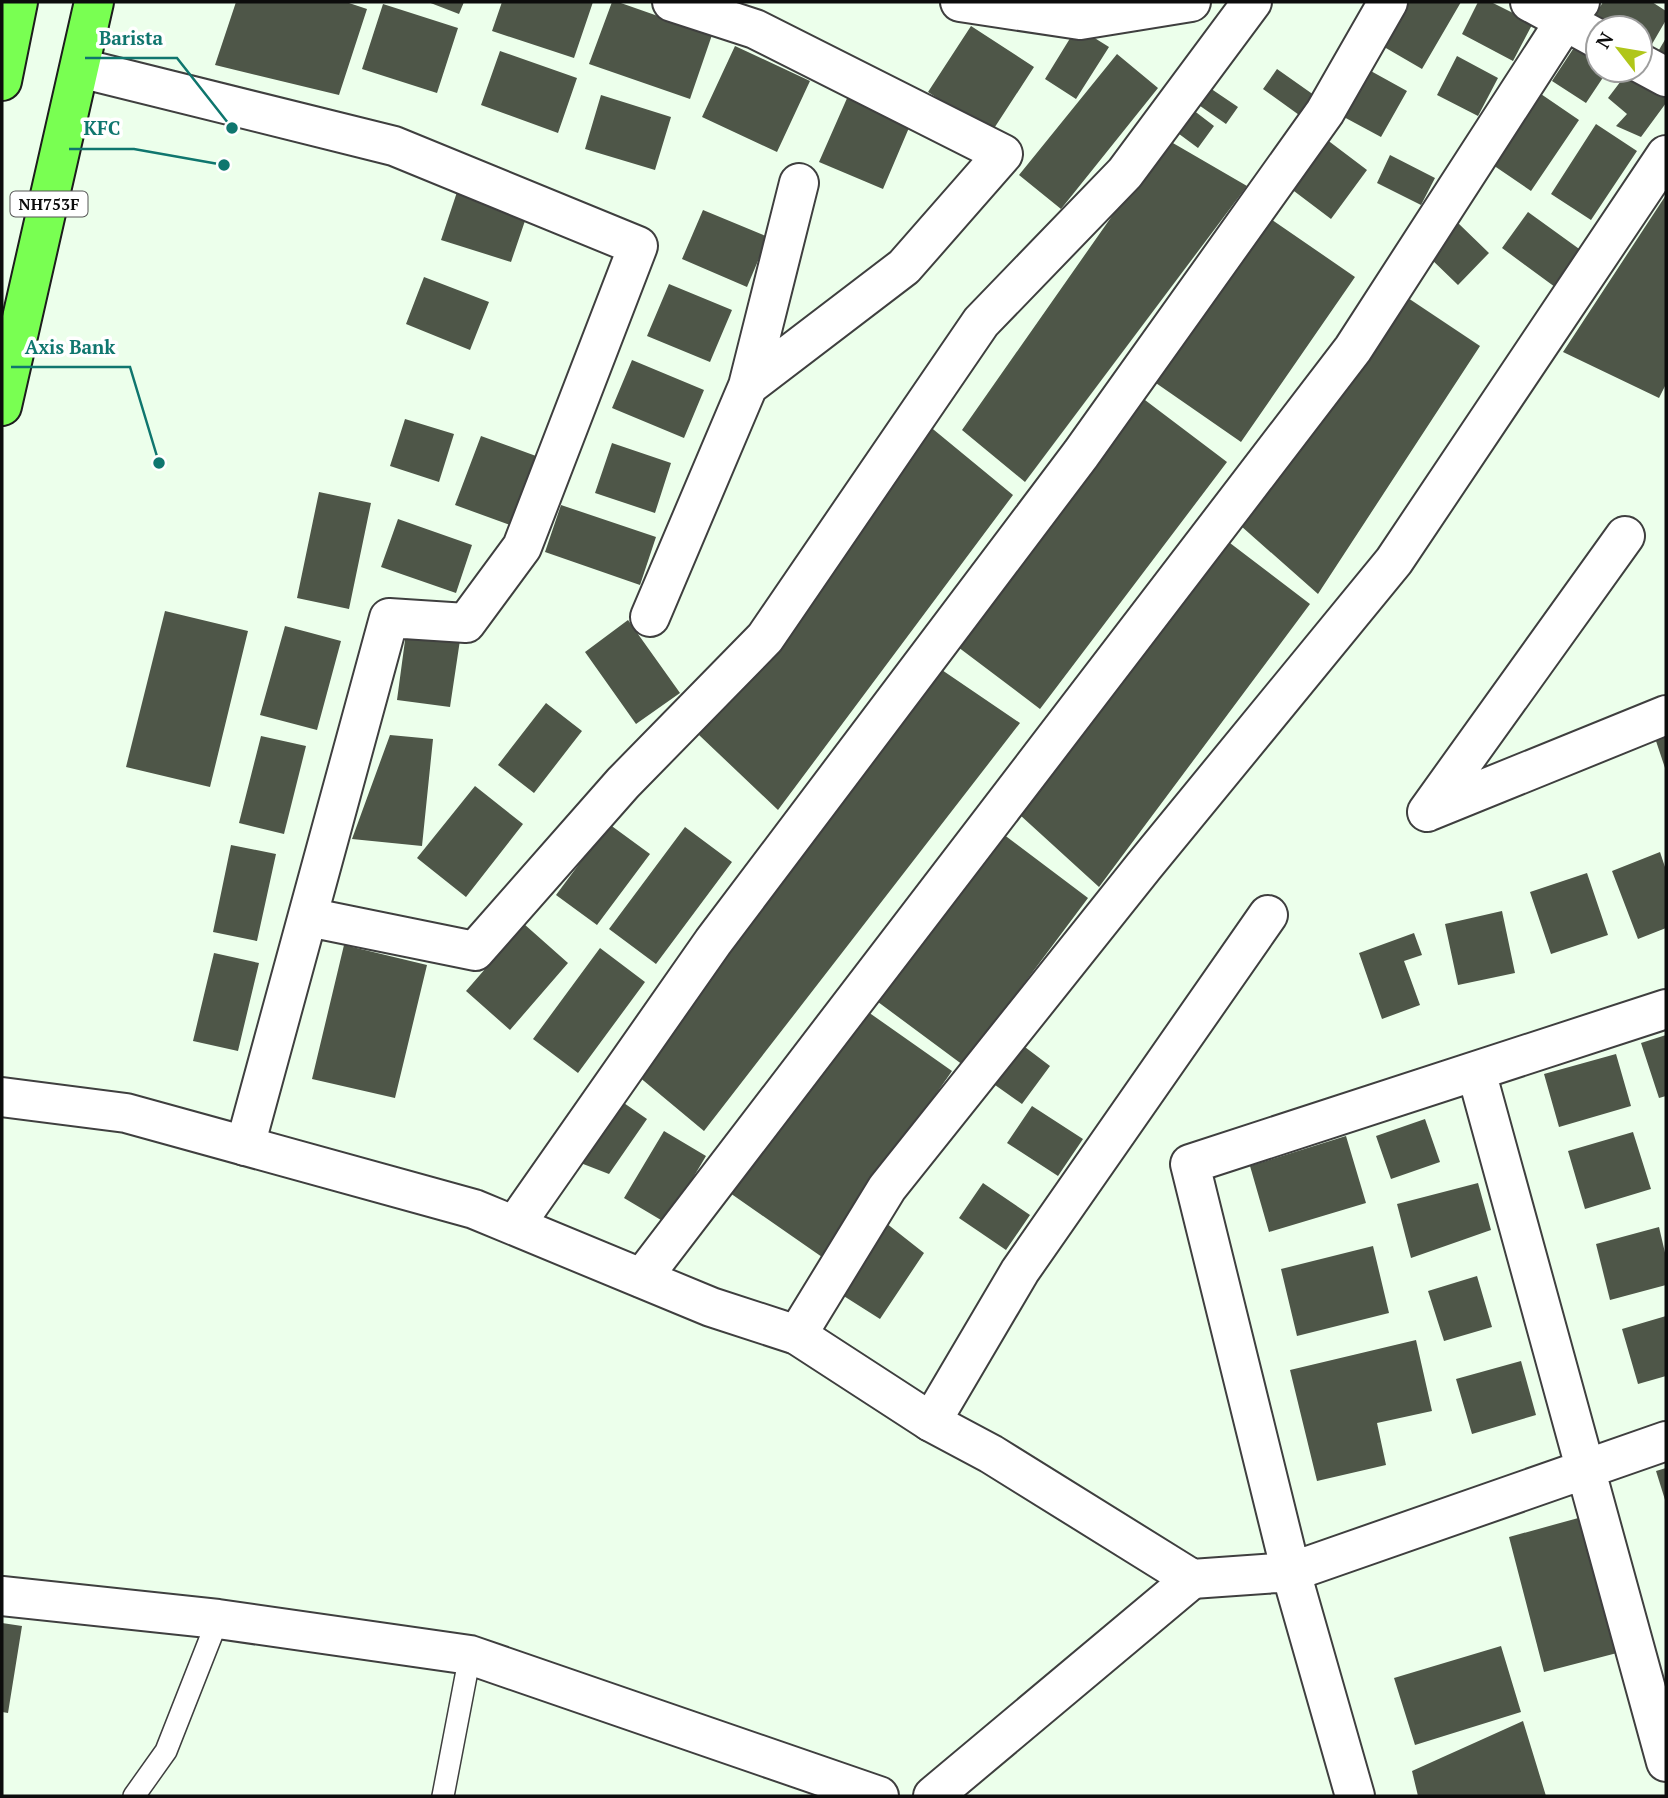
<svg xmlns="http://www.w3.org/2000/svg" width="1668" height="1798" font-family="'PT Serif',serif">
<style>
.building{fill:#4e5648}
.lines{fill:none;stroke-linecap:round;stroke-linejoin:round}
.service-casing{stroke:#3f3f3f;stroke-width:24}
.minor-casing{stroke:#3f3f3f;stroke-width:42}
.tertiary-casing{stroke:#3f3f3f;stroke-width:42}
.trunk-casing{stroke:#1d1d1d;stroke-width:42}
.service{stroke:#fff;stroke-width:21}
.minor{stroke:#fff;stroke-width:38}
.tertiary{stroke:#fff;stroke-width:38}
.trunk{stroke:#79ff52;stroke-width:38}
.labels{text-anchor:middle;stroke-width:7;stroke-linejoin:round;paint-order:stroke}
.shield{fill:#fff;stroke:#555;stroke-width:2}
.shield-label{font-size:16px;font-weight:bold;fill:#0c0c0c}
.leader{fill:none;stroke:#0f766e;stroke-width:2.5}
.callout-dot{fill:#0f766e;stroke:#fff;stroke-width:2.5}
.callout-label{font-size:19px;text-anchor:middle;font-weight:bold;fill:#0f766e;stroke:#fff;stroke-width:7;stroke-linejoin:round;paint-order:stroke}
</style>
<rect width="100%" height="100%" fill="#ecffeb"/>
<path class="building" d="M236,2H346L367,9L339,95L215,65Z
M428,2H464L459,14Z
M502,2H593L574,58L492,31Z
M612,2H618L712,35L690,99L589,64Z
M1404,2H1461L1422,69L1379,44Z
M1478,2H1491L1533,23L1513,61L1462,34Z
M1603,2H1652L1666,11V20L1648,51L1640,46V28H1609L1593,18Z
M383,4L458,28L437,93L362,69Z
M971,26L1034,67L991,133L928,92Z
M1077,27L1109,47L1076,99L1045,79Z
M1666,38V68L1653,60Z
M1577,43L1598,57V70H1608L1586,103L1552,81Z
M735,46L810,81L777,152L702,117Z
M500,51L577,78L558,133L481,105Z
M1117,54L1158,88L1061,209L1019,175Z
M1457,56L1498,78L1478,116L1437,95Z
M1277,69L1321,100L1306,120L1263,89Z
M1369,70L1407,91L1381,137L1342,116Z
M1627,73L1666,98V103L1641,137L1616,126L1627,114L1608,98Z
M1204,84L1238,107L1226,124L1193,101Z
M1538,92L1579,120L1531,191L1490,163Z
M601,95L671,117L655,170L585,149Z
M848,96L911,123L883,189L819,162Z
M1184,103L1214,126L1198,148L1167,125Z
M1596,124L1637,151L1591,220L1551,194Z
M1166,139L1247,186L1025,482L962,430Z
M1326,139L1367,170L1331,219L1290,188Z
M1390,155L1435,178L1421,205L1377,183Z
M458,189L528,212L511,262L441,240Z
M1666,195V384L1659,398L1563,352Z
M703,210L768,237L747,287L682,259Z
M1528,212L1582,251L1555,287L1502,248Z
M1268,217L1355,277L1241,442L1153,381Z
M1458,223L1489,253L1458,285L1428,256Z
M424,277L489,302L470,350L406,324Z
M669,284L732,310L710,362L647,336Z
M1405,296L1480,346L1318,594L1241,526Z
M632,360L704,390L684,438L612,408Z
M1141,397L1227,462L1040,709L954,644Z
M405,419L454,434L439,482L390,466Z
M928,425L1013,495L778,810L699,735Z
M481,436L536,456L510,525L455,505Z
M612,443L671,463L655,513L595,493Z
M319,492L371,503L349,609L297,598Z
M561,505L656,537L640,585L545,552Z
M398,519L472,545L456,593L381,567Z
M1226,540L1310,604L1099,887L1020,815Z
M165,611L248,631L210,787L126,767Z
M628,620L680,693L636,724L585,652Z
M285,626L341,641L317,730L260,715Z
M406,633L460,640L450,707L397,700Z
M939,668L1020,723L704,1131L638,1076Z
M546,703L582,731L534,793L498,765Z
M1666,734V771L1655,738Z
M390,735L433,739L422,846L352,839Z
M261,736L306,746L284,834L239,823Z
M475,786L523,824L466,897L417,858Z
M609,824L650,854L597,925L556,895Z
M685,827L732,862L656,964L609,929Z
M999,831L1088,898L963,1065L874,999Z
M231,845L276,854L257,941L213,932Z
M1660,852L1666,870V928L1638,939L1612,871Z
M1587,873L1608,935L1551,954L1530,892Z
M1502,911L1515,973L1458,985L1445,924Z
M524,924L568,963L510,1030L466,991Z
M1414,933L1422,955L1404,961L1420,1005L1382,1019L1359,953Z
M344,945L427,965L395,1098L312,1079Z
M600,948L645,982L578,1073L533,1039Z
M214,953L259,963L238,1051L193,1041Z
M861,1007L952,1071L822,1257L730,1193Z
M1666,1035V1096L1659,1098L1641,1043Z
M1017,1041L1050,1066L1022,1104L988,1080Z
M1616,1054L1631,1106L1559,1127L1544,1074Z
M621,1101L647,1119L609,1174L578,1162Z
M1032,1106L1083,1139L1058,1176L1007,1143Z
M1425,1119L1440,1162L1391,1179L1376,1136Z
M664,1131L706,1156L666,1223L624,1198Z
M1633,1132L1651,1189L1585,1209L1568,1151Z
M1346,1136L1366,1203L1269,1232L1250,1166Z
M983,1183L1030,1215L1006,1250L959,1218Z
M1478,1183L1491,1230L1411,1258L1397,1204Z
M886,1223L924,1253L880,1319L839,1293Z
M1659,1227L1666,1257V1285L1610,1300L1596,1244Z
M1373,1246L1389,1313L1297,1336L1281,1269Z
M1477,1276L1492,1327L1444,1341L1428,1291Z
M1666,1316V1376L1638,1384L1622,1329Z
M1416,1340L1432,1411L1377,1423L1386,1465L1317,1481L1290,1370Z
M1521,1361L1536,1415L1472,1434L1456,1379Z
M1666,1468V1503L1656,1471Z
M1582,1517L1617,1653L1544,1672L1509,1537Z
M2,1623L22,1626L8,1713L2,1712Z
M1501,1646L1521,1712L1415,1745L1394,1678Z
M1523,1721L1546,1796H1418L1412,1771Z"/>
<g class="lines">
<g class="service-casing">
<path id="service" d="M134,1796L166,1751L218,1619
M443,1796L470,1655"/>
</g>
<g class="minor-casing">
<path id="minor" d="M672,2L755,29L1003,154L904,267L748,386
M960,2L1080,20L1191,2
M1530,2L1598,39
M1640,63L1666,77
M80,68L394,146L638,246L522,547L466,623L389,618L245,1146
M650,617L748,386L799,183
M1427,812L1625,536
M1427,812L1666,715
M308,917L475,951L623,783L765,638L981,322L1125,173L1252,2
M1666,1009L1190,1164L1291,1572L1666,1441
M1476,1071L1666,1762
M515,1225L713,942L1081,454L1325,112L1388,2
M642,1278L1353,349L1565,21L1580,2
M797,1335L887,1188L1144,866L1394,561L1666,155
M931,1422L1020,1271L1268,915
M2,1596L218,1619L470,1655L879,1796
M933,1796L1192,1579"/>
</g>
<g class="tertiary-casing">
<path id="tertiary" d="M2,1097L126,1113L474,1209L711,1307L797,1335L931,1422L991,1454L1192,1579L1291,1572L1355,1796"/>
</g>
<g class="trunk-casing">
<path id="trunk" d="M2,81L18,2
M2,406L94,2"/>
</g>
<use href="#service" class="service"/>
<use href="#minor" class="minor"/>
<use href="#tertiary" class="tertiary"/>
<use href="#trunk" class="trunk"/>
</g>
<g class="labels">
<rect class="shield" x="10.5" y="191.5" width="77" height="25" rx="5"/>
<g class="shield-label">
<text x="49" y="210">NH753F</text>
</g>
</g>
<path class="leader" d="M232 128L177 58H85M224 165L134 149H69M159 463L130 367H11"/>
<g class="callout-dot">
<circle cx="232" cy="128" r="7"/>
<circle cx="224" cy="165" r="7"/>
<circle cx="159" cy="463" r="7"/>
</g>
<g class="callout-label">
<text x="131" y="45">Barista</text>
<text x="102" y="135">KFC</text>
<text x="70" y="354">Axis Bank</text>
</g>
<rect width="1668" height="1798" fill="none" stroke="#0c0c0c" stroke-width="7"/>
<g transform="translate(1619 49) rotate(301)"><circle r="33" fill="#ffffff" stroke="#9e9e9e" stroke-width="2"/>
<path d="M0-5L12 26L0 18L-12 26Z" fill="#b0c61a"/>
<text y="-10" font-size="19" font-weight="bold" text-anchor="middle" fill="#0c0c0c">N</text>
</g>
</svg>
